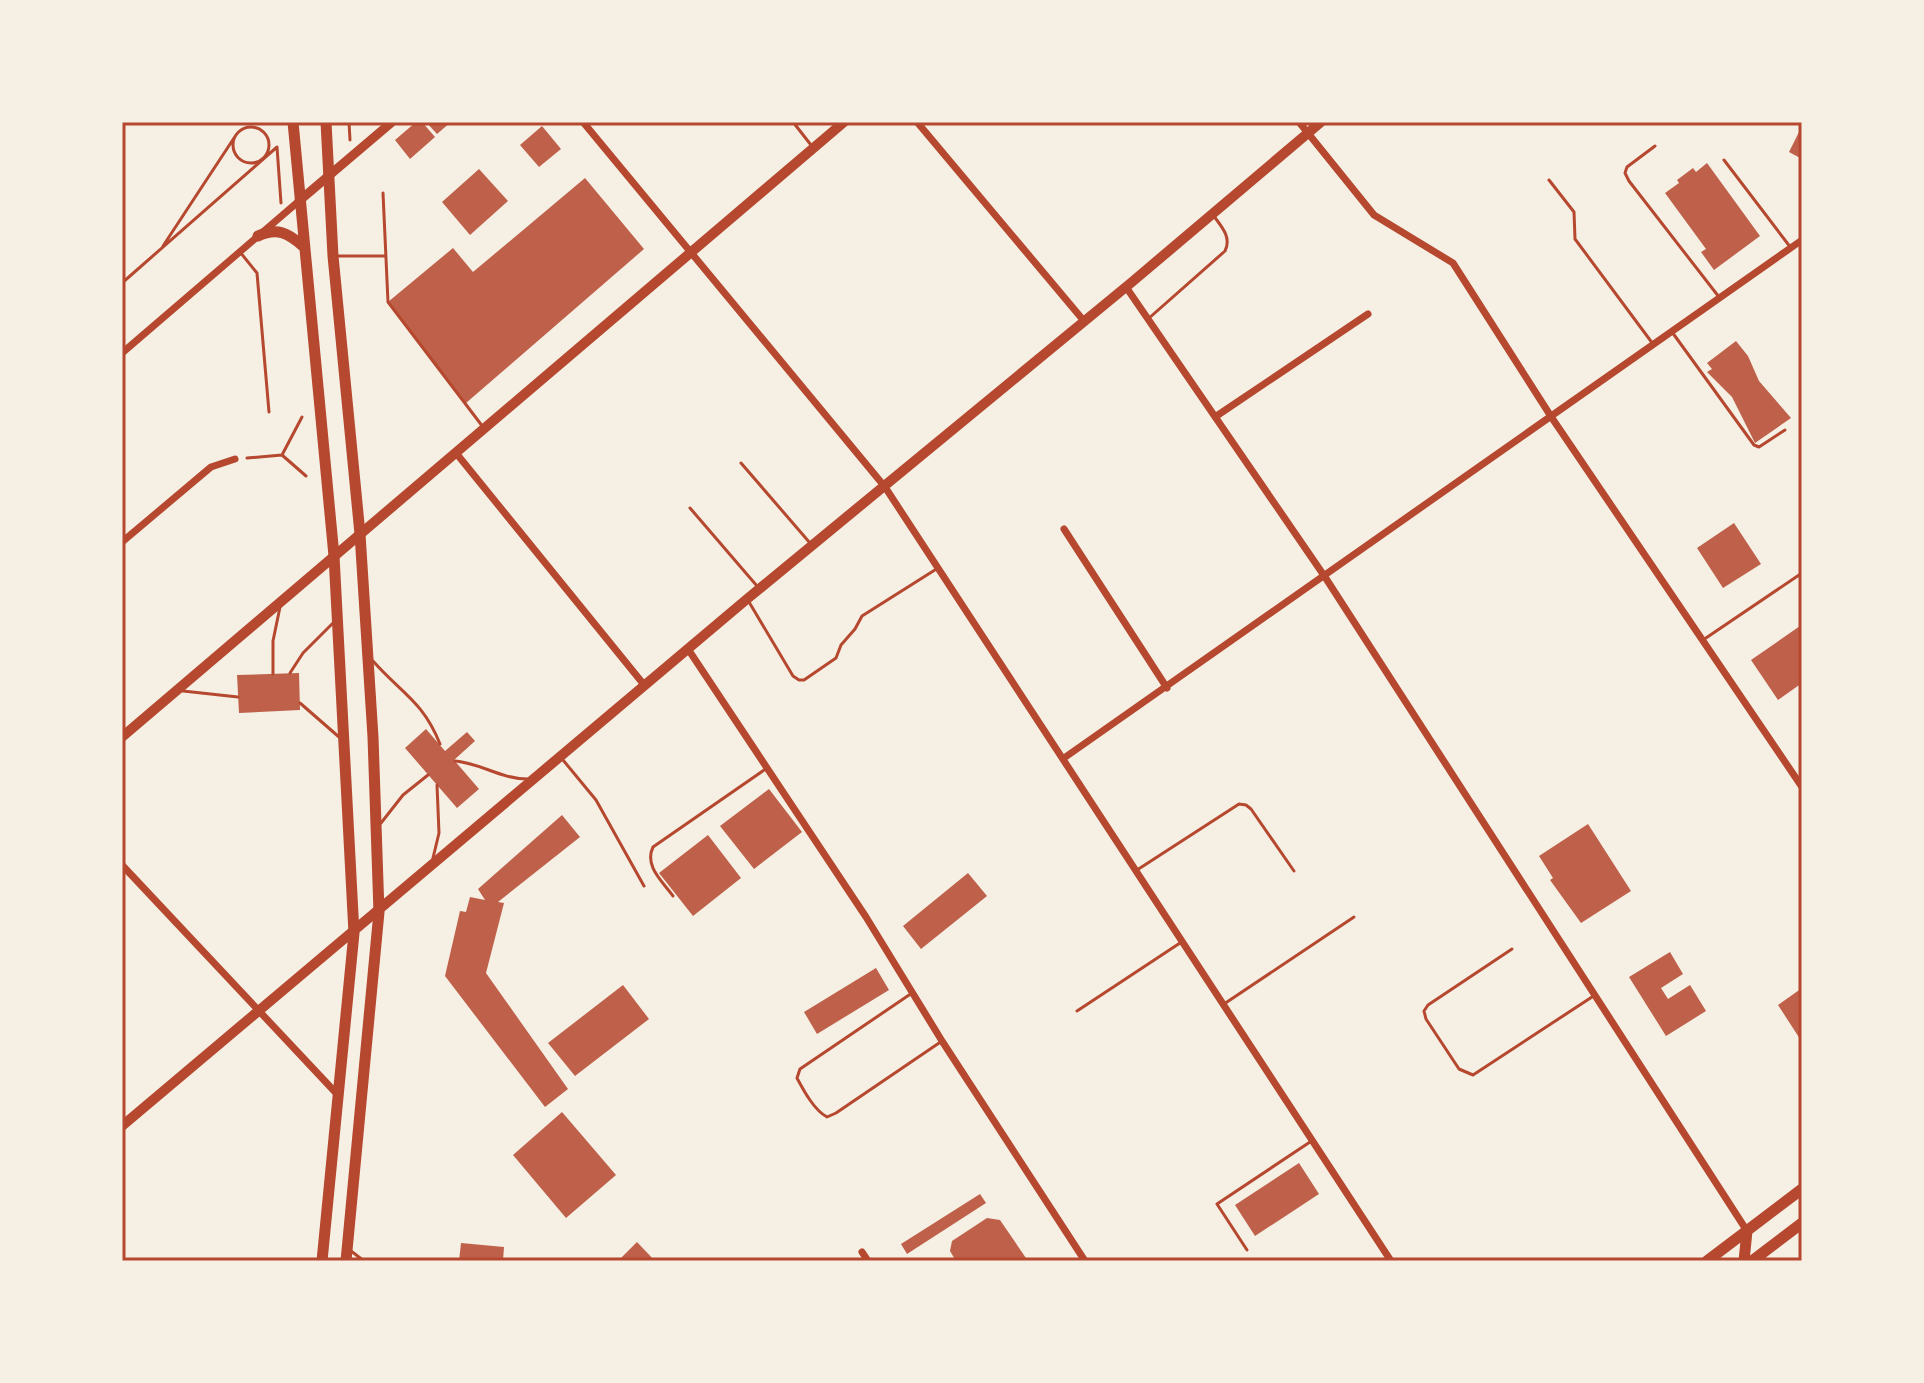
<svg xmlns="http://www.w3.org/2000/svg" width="1924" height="1383" font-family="'Space Grotesk',sans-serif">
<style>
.building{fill:#bf614a}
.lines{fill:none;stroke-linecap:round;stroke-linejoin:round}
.path{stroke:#b5482f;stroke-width:3}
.service{stroke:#b5482f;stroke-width:3}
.minor{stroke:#b5482f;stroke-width:7}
.tertiary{stroke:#b5482f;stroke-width:9}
.secondary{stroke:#b5482f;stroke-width:10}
.primary{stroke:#b5482f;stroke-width:11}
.neatline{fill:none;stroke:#b5482f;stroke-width:3}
</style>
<rect width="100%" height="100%" fill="#f6efe4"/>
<path class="building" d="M416,122H422L435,137L410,159L395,140Z
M426,122H451L437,134Z
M542,126L561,149L539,167L520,145Z
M1802,126V159L1789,152Z
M1707,163L1760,236L1714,270L1701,252L1706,249L1665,193L1679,183L1677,180L1693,168L1696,172Z
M479,169L508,201L470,235L442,202Z
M585,178L644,249L466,403L388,302L453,248L473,272Z
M1736,341L1748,356L1759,381L1791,418L1755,443L1732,397L1707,372L1712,369L1707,363Z
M1734,523L1761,564L1723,588L1697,548Z
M1800,626L1802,683L1778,700L1751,660Z
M299,673L300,710L239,713L237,675Z
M426,729L445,751L467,732L475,741L454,760L479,789L457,808L405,748Z
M769,789L802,832L754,869L720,826Z
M562,815L580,837L498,902L504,903L486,973L568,1089L545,1107L445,976L460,911L466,912L470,897L485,900L478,889Z
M1588,824L1631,891L1581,923L1550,880L1553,878L1539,856Z
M708,835L741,878L693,916L659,873Z
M968,873L987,896L921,949L903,926Z
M1670,952L1683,974L1661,988L1668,999L1690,985L1706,1011L1666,1036L1629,977Z
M876,968L889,990L817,1034L804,1012Z
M623,985L649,1019L575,1076L548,1043Z
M1802,988V1042L1778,1005Z
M562,1112L616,1175L566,1218L513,1155Z
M1299,1163L1319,1194L1255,1236L1235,1205Z
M980,1194L986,1203L907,1254L901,1244Z
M987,1218L1000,1220L1028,1261H956L950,1251L952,1241Z
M637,1242L655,1261H618Z
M461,1243L504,1247L503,1261H459Z"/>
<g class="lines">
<path class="path" d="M349,122L350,140
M233 145a18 18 0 1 1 36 0a18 18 0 1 1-36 0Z
M277,147L281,203
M163,246L236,135
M122,283L277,147
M282,455L302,417
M247,458L282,455L306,476"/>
<path class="service" d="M158,122V123
M793,122L811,145
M1655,146L1627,167L1625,173L1629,181L1719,297
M1724,160L1791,248
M1549,180L1574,212L1575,239L1653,344
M383,193L388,302L483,427
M240,252L257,273L269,412
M336,256H385
M1148,319L1225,251C1232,237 1221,226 1213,215
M1672,332L1754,445L1759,447L1785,430
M741,463L810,543
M690,508L757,586
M749,602L793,676L799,680H804L836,658L841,645L855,629L862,616L938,568
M1703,640L1802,573
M373,661C401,693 423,701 440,744
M290,673L303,653L334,622
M273,674V641L280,607
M183,691L238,697
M300,703L339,737
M563,760L596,800L644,886
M455,761C481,763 500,779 528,779
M381,823L403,795L428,775
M433,858L439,833L437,785
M1137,870L1239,804L1246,805L1251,809L1294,871
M673,896C662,881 644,866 653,847L767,768
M1512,949L1428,1005L1424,1011L1426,1019L1459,1069L1473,1075L1595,995
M912,993L800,1069L797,1078C804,1091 814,1110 827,1117L836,1113L942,1041
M1224,1004L1354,917
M1077,1011L1180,943
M1247,1250L1217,1204L1310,1142
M351,1251L364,1261"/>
<path class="minor" d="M583,122L885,487L1391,1261
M917,122L1084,321
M1299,122L1374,215L1453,263L1552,418L1802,787
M1126,287L1325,577L1747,1231
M122,353L299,201
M1215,417L1368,314
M456,453L645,686
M1064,529L1167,688
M122,542L211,467L235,459
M688,649L866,917L942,1041L1085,1261
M1064,758L1802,240
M122,865L337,1094
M862,1252L868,1261"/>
<path class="tertiary" d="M299,201L392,122"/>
<path class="secondary" d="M122,737L844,122
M122,1126L747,599L1132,282L1321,122"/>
<path class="primary" d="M293,122L334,556L354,933L322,1261
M326,122L333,256L360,534L373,737L379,912L346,1261
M258,236C277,227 288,233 303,246
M1707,1261L1802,1189
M1744,1261L1747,1231
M1752,1261L1802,1223"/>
</g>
<rect width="1924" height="1383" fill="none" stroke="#f6efe4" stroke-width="248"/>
<rect x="124" y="124" width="1676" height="1135" class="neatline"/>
</svg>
